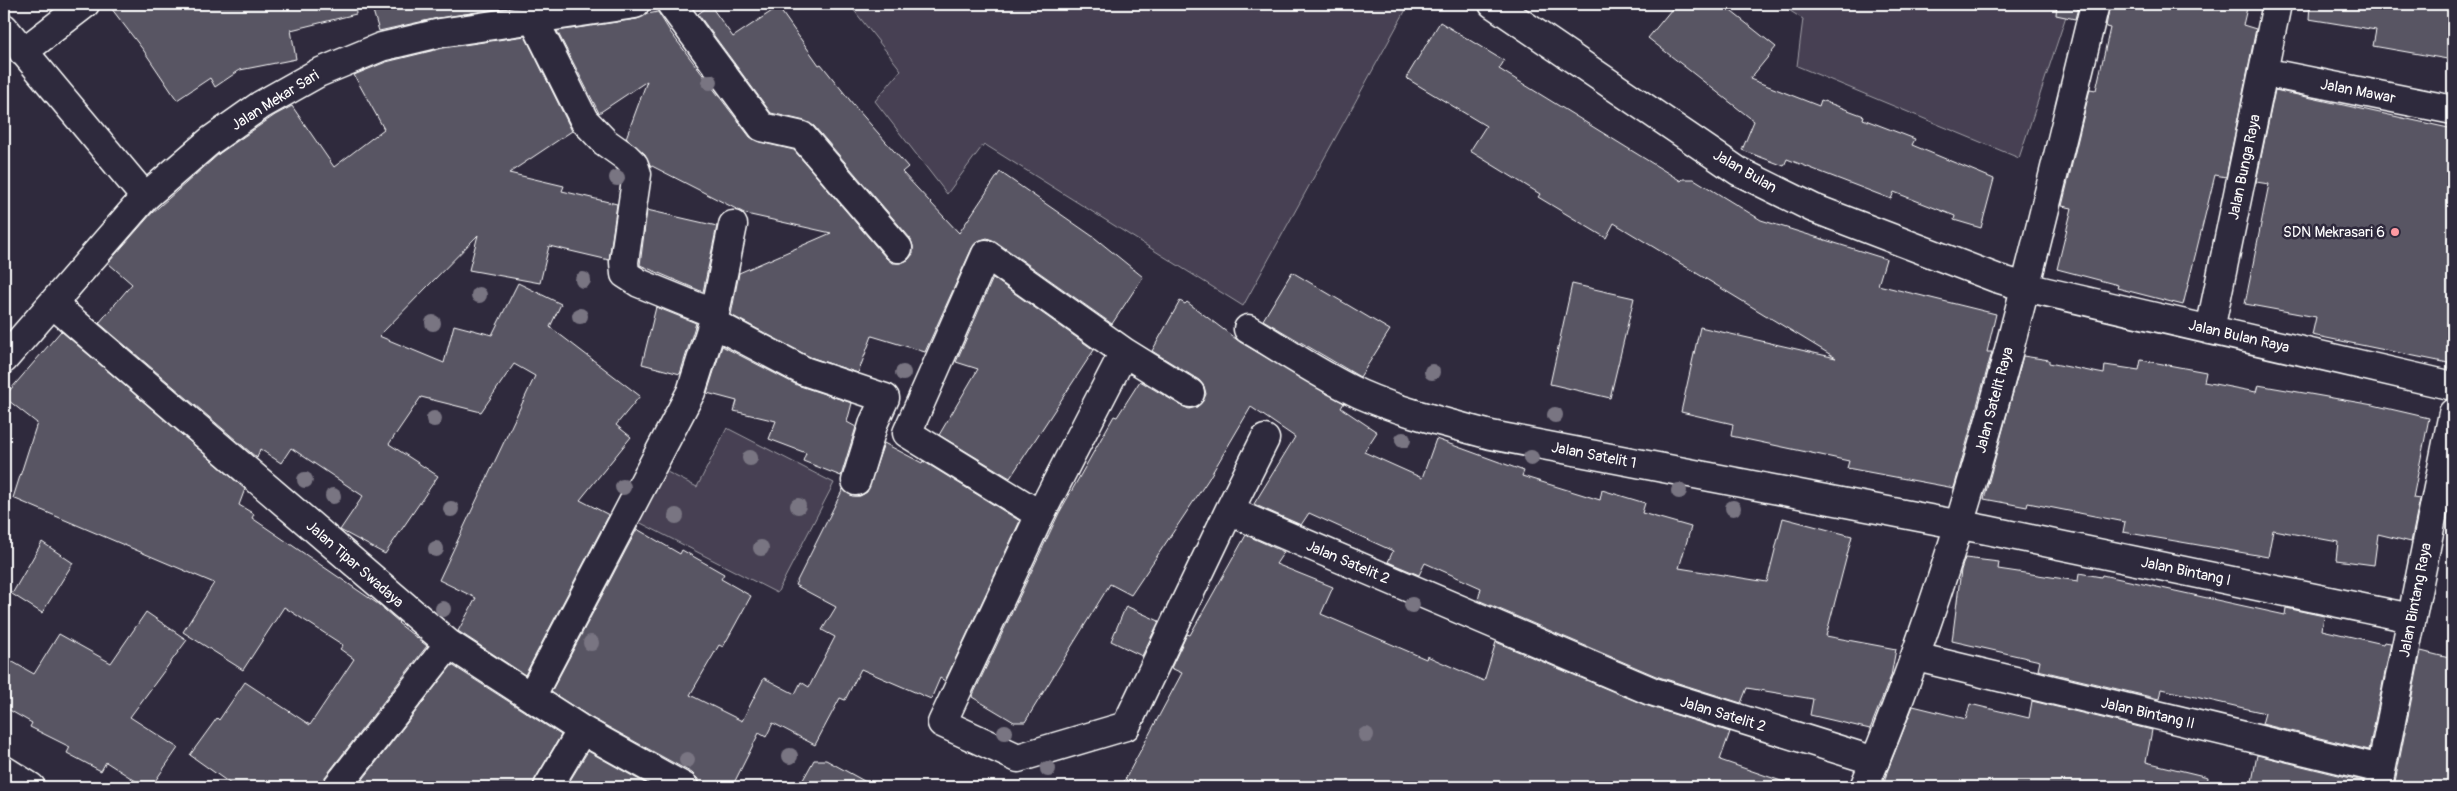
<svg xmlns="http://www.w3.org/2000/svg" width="2457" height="791" font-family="Pangolin,sans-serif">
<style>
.green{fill:#464152;stroke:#a2a0a8}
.building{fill:#595564;stroke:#fff}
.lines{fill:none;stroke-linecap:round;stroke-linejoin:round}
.minor-casing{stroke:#fff;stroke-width:31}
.tertiary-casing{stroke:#fff;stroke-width:31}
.minor{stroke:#2f2a3d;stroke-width:28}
.tertiary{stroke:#2f2a3d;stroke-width:28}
.tree{fill:#797582}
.poi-dot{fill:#ff9aa2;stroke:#2f2a3d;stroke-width:2}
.labels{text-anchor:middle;stroke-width:5;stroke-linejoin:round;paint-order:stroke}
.street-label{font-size:15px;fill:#fff;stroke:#2f2a3d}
.poi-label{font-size:15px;fill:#fff;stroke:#2f2a3d;text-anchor:end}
</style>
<rect width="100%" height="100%" fill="#2f2a3d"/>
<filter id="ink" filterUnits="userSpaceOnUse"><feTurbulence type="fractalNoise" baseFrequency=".02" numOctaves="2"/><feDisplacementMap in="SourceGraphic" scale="10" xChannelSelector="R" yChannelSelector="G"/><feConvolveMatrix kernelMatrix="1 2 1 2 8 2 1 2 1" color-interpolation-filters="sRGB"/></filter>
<g filter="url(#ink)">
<path class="green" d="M849,4H1409L1243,306L984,144L947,194L875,101L901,70Z
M1779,4H2070L2019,158L1797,66L1803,19Z
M727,428L834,483L777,593L635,520L661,469L697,487Z"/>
<path class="building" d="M108,4H355L356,14L291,30L296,59L240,70L215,87L210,78L177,100L144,51Z
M371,4H530L438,18L379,31Z
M1676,4H1722L1776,47L1750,79L1819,106L1821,100L1864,116L1863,119L1915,139L1912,145L1994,179L1981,228L1954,220L1955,216L1894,192L1891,199L1787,159L1784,166L1742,150L1754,121L1648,38Z
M2057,4H2079L2075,19L2056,15Z
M2110,4H2248L2243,25L2256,29L2226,177L2215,175L2183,305L2117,288L2118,285L2057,269L2072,208L2062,206L2090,89L2096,90L2110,28L2106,27Z
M2310,4H2453V60L2373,46L2376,30L2309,19Z
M710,5L733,37L778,7L819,65L821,64L857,109L908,167L902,172L959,233L1000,172L1095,238L1143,277L1112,324L995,241L987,238L978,241L972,248L925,352L872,336L858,373L810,357L731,315L739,273L831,233L746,214L650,165L645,154L626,138L647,81L599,113L557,31L637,19L647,14L658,12L671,33L750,137L759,142L794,150L886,258L892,263H900L908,260L913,254V246L910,238L814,126L805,121L771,113L698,14Z
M1440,22L1504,61L1499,69L1681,181L1683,179H1694L1761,220L1886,259L1878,285L1996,314L1987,352H1992L1954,488L1847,468L1849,461L1731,436L1733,424L1681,412L1700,327L1836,358L1614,223L1606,238L1538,197L1540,194L1470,151L1486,126L1406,78Z
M525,36L572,131L509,173L564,186L562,191L617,204L609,260L549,246L540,283L469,270L478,235L379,336L444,363L454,325L492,335L518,283L561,304L550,327L640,396L616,425L631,437L580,500L609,515L525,675L458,631L476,598L439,580L535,376L514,364L481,412L421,397L389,444L438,476L385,554L340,530L363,496L291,448L281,463L260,449L257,458L99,323L132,284L108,263L152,213L220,153L275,115L292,106L334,167L384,129L354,75L386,62L443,48Z
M2275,90L2453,129V364L2312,335L2316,317L2245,304L2269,184L2256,182Z
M647,210L717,226L703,292L640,265Z
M1292,272L1390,330L1360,377L1263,320Z
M993,278L1094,350L1010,478L939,435L978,369L956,362Z
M1572,284L1634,298L1610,398L1550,384Z
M1180,301L1185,304L1187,302L1240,342L1344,403L1341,408L1377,432L1364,452L1422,478L1436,439L1524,471L1522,476L1600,500L1602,490L1645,503L1642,513L1691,527L1679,568L1767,582L1783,518L1852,536L1826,636L1896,649L1891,676L1870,729L1810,715L1813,699L1747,688L1741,703L1656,676L1478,600L1481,588L1425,563L1419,575L1388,562L1393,551L1309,513L1301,525L1260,507L1254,504L1295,437L1251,407L1208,480L1131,595L1110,584L1025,722H1014L972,697L1059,513L1114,416L1117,417L1140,381L1182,406L1189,409L1197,407L1203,401L1206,394L1204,386L1199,380L1152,351Z
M656,307L696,323L680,374L642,364Z
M61,331L245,489L239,505L254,514L252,518L378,604L399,622L398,623L427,646L325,777L322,787H235L190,755L217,718L219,720L245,682L310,725L354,659L340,649L343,645L284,607L243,670L183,632L214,583L13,498L37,423L4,397Z
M722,346L797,385L852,403L847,422L856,427L841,476L803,461L806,453L769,439L776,421L734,411L737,401L707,393Z
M2023,356L2049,360V363L2104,374L2105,365L2139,370L2141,360L2206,372L2204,382L2256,392L2258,385L2373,405L2429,418L2413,498L2420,499L2411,542L2378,534L2374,565L2336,560L2338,542L2273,530L2268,557L2123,532L2125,522L2028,503L2027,507L1984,499Z
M884,443L922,463L923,461L1020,521L945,681L940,678L931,699L861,669L845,700L840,698L815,745L773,723L766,737L759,733L732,787H700L698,779L692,773L590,717L551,692L637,529L680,554L682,550L724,574L721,579L751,596L723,647L719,645L690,695L742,721L764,678L795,694L801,682L809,687L835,637L822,630L836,607L795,585L843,489L852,496H860L867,492Z
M1246,535L1284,552L1276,564L1333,587L1321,614L1426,659L1427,656L1484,681L1496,642L1645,705L1730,732L1720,760L1787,783L1786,787H1121L1182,673L1171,668L1187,634L1190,635Z
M42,542L73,563L42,613L12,594Z
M1965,558L1999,562L1998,569L2078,581L2079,573L2101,577L2102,575L2285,615L2286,608L2324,616L2322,630L2383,644L2384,642L2391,643L2369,750L2262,724L2265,713L2161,689L2159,699L2038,670L2040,661L1952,641L1961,570Z
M1126,606L1159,621L1142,656L1111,641Z
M146,612L187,640L130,717L178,748L151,787H145L106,762L101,771L67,753L70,747L30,727L32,723L4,707V657L34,674L59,634L111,663Z
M2421,651L2453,659V787H2394Z
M452,665L561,735L535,779L532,787H357Z
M2032,701L2152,730L2146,762L2208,777L2207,787H1883L1887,772L1913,706L1966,719L1970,704L2029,718Z
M588,751L652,787H566Z
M2257,755L2363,781V787H2251Z
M814,760H826L875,787H799Z"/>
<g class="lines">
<g class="minor-casing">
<path id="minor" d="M671,4L762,127L802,136L898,248
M1493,4L1738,171L1813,208L1996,278L2025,287L2453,386
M534,20L584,120L605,142L626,157L634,165L637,174L624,262L625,274L639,283L715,314
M4,28L145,197
M23,52L85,4
M2263,72L2453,110
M53,304L449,644L582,730L684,787
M713,323L804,371L885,398L874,422L856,481
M1248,329C1285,351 1321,376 1360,394C1401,412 1447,423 1491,435L1987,530L2411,618
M2210,330L2277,4
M1124,352L1040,515L942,723L1018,758L1126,726L1229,511L1651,691L1875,761
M1229,511L1265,439
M1040,515L907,433L986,254L1124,352L1190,393
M1916,657L2381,769
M531,697L691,392L713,323L733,225
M4,770L31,787
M2378,786L2453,413
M337,787L449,644
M548,787L582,730"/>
</g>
<g class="tertiary-casing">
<path id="tertiary" d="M4,359L145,197L210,141L261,105L318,73L381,47L440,33L635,4
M1864,787C1971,536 2030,268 2095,4"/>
</g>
<use href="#minor" class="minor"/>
<use href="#tertiary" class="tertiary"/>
</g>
<g class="tree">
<circle cx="710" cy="82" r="8"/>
<circle cx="617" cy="178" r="8"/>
<circle cx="583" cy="280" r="8"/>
<circle cx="479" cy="295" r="8"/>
<circle cx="580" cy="316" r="8"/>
<circle cx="433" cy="323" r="8"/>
<circle cx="1432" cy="372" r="8"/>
<circle cx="903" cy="373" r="8"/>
<circle cx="1555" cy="415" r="8"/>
<circle cx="434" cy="419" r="8"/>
<circle cx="1403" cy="440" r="8"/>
<circle cx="750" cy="458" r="8"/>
<circle cx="1531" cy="458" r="8"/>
<circle cx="305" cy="480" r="8"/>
<circle cx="623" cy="487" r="8"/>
<circle cx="1679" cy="491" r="8"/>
<circle cx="333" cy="496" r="8"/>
<circle cx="798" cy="506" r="8"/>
<circle cx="1733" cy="508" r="8"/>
<circle cx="451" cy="509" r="8"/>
<circle cx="676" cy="516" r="8"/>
<circle cx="761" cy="548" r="8"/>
<circle cx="436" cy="549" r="8"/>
<circle cx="1412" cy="605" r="8"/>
<circle cx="443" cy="609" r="8"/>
<circle cx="591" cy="643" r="8"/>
<circle cx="1005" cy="732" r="8"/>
<circle cx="1366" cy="735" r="8"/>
<circle cx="790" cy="756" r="8"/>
<circle cx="687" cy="760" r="8"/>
<circle cx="1048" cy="769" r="8"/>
</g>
</g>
<circle class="poi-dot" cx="2395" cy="232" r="5"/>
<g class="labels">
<g class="street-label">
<text transform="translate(2358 91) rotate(11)" y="5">Jalan Mawar</text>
<text transform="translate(275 100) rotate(-32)" y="5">Jalan Mekar Sari</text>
<text transform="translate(2244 167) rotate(-78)" y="5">Jalan Bunga Raya</text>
<text transform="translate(1745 171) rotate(30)" y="5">Jalan Bulan</text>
<text transform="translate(2239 336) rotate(13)" y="5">Jalan Bulan Raya</text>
<text transform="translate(1994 400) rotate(-75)" y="5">Jalan Satelit Raya</text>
<text transform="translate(1594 455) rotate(11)" y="5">Jalan Satelit 1</text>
<text transform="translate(1348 562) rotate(23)" y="5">Jalan Satelit 2</text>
<text transform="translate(355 564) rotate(41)" y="5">Jalan Tipar Swadaya</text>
<text transform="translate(2186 571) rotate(12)" y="5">Jalan Bintang I</text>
<text transform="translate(2415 600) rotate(-79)" y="5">Jalan Bintang Raya</text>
<text transform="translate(2148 713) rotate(13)" y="5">Jalan Bintang II</text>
<text transform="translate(1723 714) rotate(17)" y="5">Jalan Satelit 2</text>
</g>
<g class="poi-label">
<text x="2385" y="237">SDN Mekrasari 6</text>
</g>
</g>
<rect width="2457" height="791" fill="none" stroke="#2f2a3d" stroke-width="20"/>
<rect x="10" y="10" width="2437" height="771" fill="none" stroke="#fff" stroke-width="2" filter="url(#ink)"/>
</svg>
